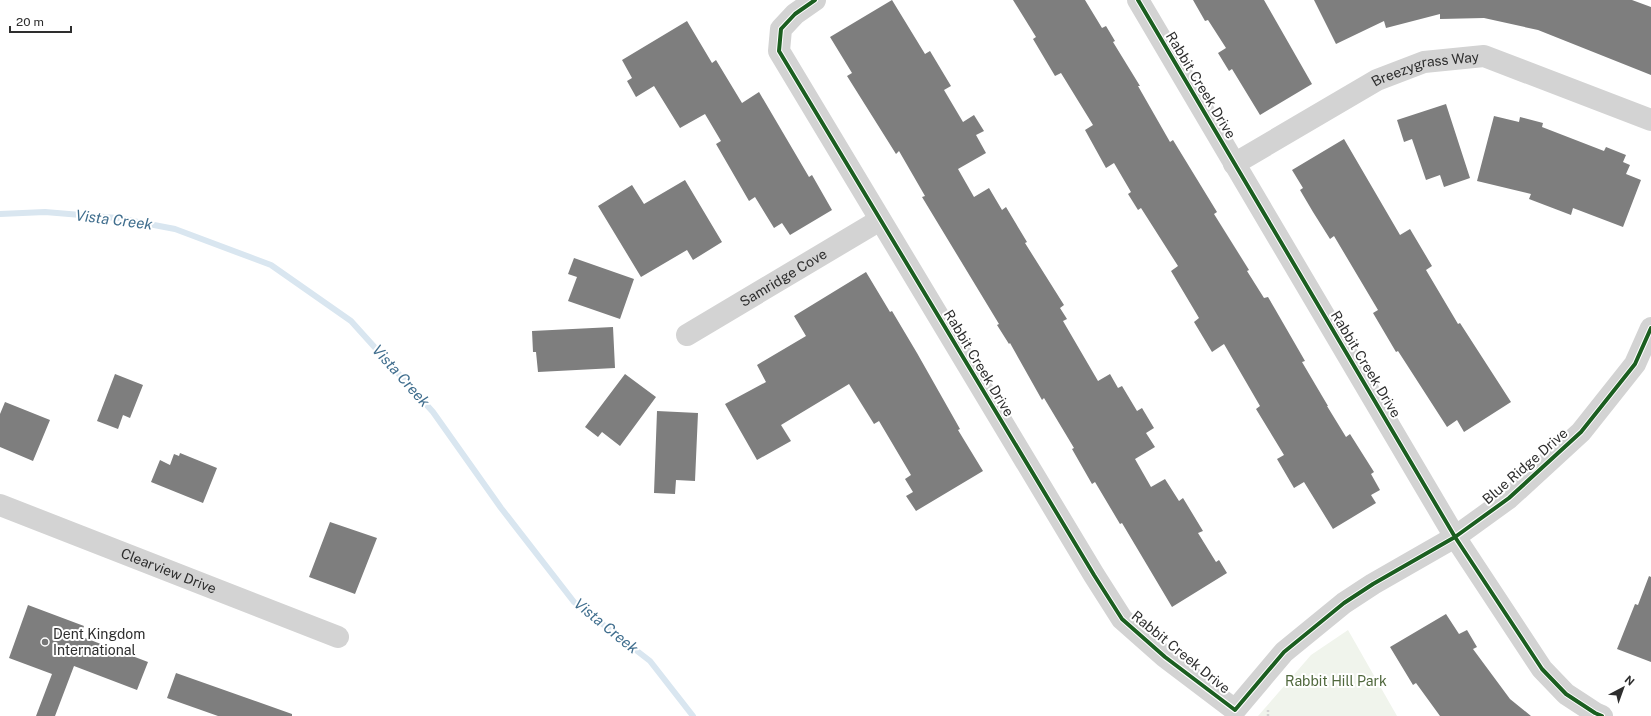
<svg xmlns="http://www.w3.org/2000/svg" width="1651" height="716" font-family="'Public Sans',sans-serif">
<style>
.green{fill:#f0f4ec}
.lines{fill:none;stroke-linecap:round;stroke-linejoin:round}
.stream{stroke:#d9e6f0;stroke-width:6}
.building{fill:#7e7e7e}
.path{stroke:#d3d3d3;stroke-width:2.5;stroke-dasharray:2 2;stroke-linecap:butt}
.minor{stroke:#d3d3d3;stroke-width:22}
.cycleway-casing{stroke:#fff;stroke-width:6}
.cycleway{stroke:#1b5e20;stroke-width:4}
.poi-dot{fill:#777;stroke:#fff;stroke-width:1.5}
.labels{text-anchor:middle;stroke-width:4;stroke-linejoin:round;paint-order:stroke}
.street-label{font-size:14px;fill:#2e2e2e;stroke:#fff}
.poi-label{font-size:14px;fill:#2e2e2e;stroke:#fff;text-anchor:start}
.park-label{font-size:14px;fill:#50683d;stroke:#fff}
.water-label{font-size:15px;font-style:italic;fill:#3f6d8d;stroke:#fff}
</style>
<rect width="100%" height="100%" fill="#fff"/>
<path class="green" d="M1348,630L1397,716H1258L1311,655Z"/>
<g class="lines">
<path class="stream" d="M0,214L45,212L117,218L175,229L271,265L351,321L433,412L501,508L574,602L650,661L693,716"/>
</g>
<path class="building" d="M892,0L925,54L930,51L951,86L944,90L963,122L974,115L984,131L976,135L986,153L958,169L974,197L989,188L1002,210L1006,207L1027,242L1025,243L1064,305L1060,308L1067,319L1063,321L1098,381L1110,374L1118,388L1122,386L1137,411L1142,408L1154,428L1146,433L1155,447L1135,459L1151,487L1165,479L1179,501L1183,498L1203,531L1198,533L1216,562L1219,560L1227,573L1172,607L1122,523L1120,524L1095,482L1092,484L1072,449L1074,448L1044,398L1042,400L1010,343L1009,344L997,325L999,324L922,197L925,196L899,151L896,154L847,76L852,73L830,37Z
M1013,0H1085L1102,28L1106,26L1115,41L1113,42L1140,86H1138L1170,142L1173,140L1217,212L1214,214L1249,270L1247,271L1264,298L1268,297L1275,309L1305,361L1302,362L1328,406H1327L1346,437L1350,434L1374,472L1371,474L1380,490L1371,495L1376,503L1333,529L1304,482L1294,488L1277,459L1284,455L1256,409L1260,406L1224,344L1212,352L1194,322L1199,318L1171,271L1178,266L1141,208L1138,210L1128,194L1131,192L1114,163L1106,168L1085,130L1093,125L1061,73L1055,76L1033,39L1036,37Z
M1193,0H1264L1312,84L1260,115L1232,69L1229,71L1218,53L1226,48L1208,20L1205,21Z
M1314,0H1632L1651,7V75L1538,30L1484,18L1440,19V14L1386,28L1384,21L1336,44Z
M687,21L712,63L716,60L742,103L759,92L809,177L812,175L832,210L790,235L782,223L774,228L755,197L749,201L716,144L721,141L705,114L680,128L654,86L636,97L627,81L632,78L622,60Z
M1446,104L1470,178L1444,187L1440,175L1426,180L1412,139L1404,142L1397,120Z
M1494,116L1519,122L1520,117L1543,123L1542,127L1604,151L1606,147L1626,155L1623,162L1630,165L1626,174L1641,180L1623,227L1573,208L1571,215L1529,199L1531,194L1477,181Z
M1344,139L1400,235L1410,229L1432,266L1426,270L1458,324L1460,323L1511,402L1464,432L1457,420L1447,427L1398,351L1396,352L1373,313L1378,310L1334,236L1330,239L1313,212L1300,190L1303,188L1292,170Z
M685,180L722,242L693,260L687,250L641,277L598,206L632,185L644,204Z
M574,258L634,279L620,319L568,301L577,277L568,274Z
M866,272L890,312L892,311L917,353L960,429L958,430L983,471L916,511L906,496L913,492L905,479L911,475L879,421L874,424L849,384L781,425L791,441L757,460L725,404L766,382L757,365L806,336L794,316Z
M613,327L615,368L538,372L536,352H533L532,331Z
M115,374L143,385L130,418L123,415L118,429L97,421Z
M625,374L656,397L620,446L602,432L598,437L585,427Z
M5,402L50,420L33,461L0,447V414Z
M657,411L698,413L695,481L676,480L675,494L654,493Z
M180,453L217,468L203,503L151,482L160,460L170,465L174,454L179,456Z
M330,522L377,538L355,594L309,577Z
M1649,576L1651,577V662L1617,649L1635,604L1638,605Z
M28,605L84,626L80,636L148,662L137,690L74,666L55,716H36L52,674L9,658Z
M1446,614L1459,634L1467,630L1477,647L1473,649L1510,699L1531,716H1440L1416,683L1413,685L1390,647Z
M176,673L292,714V716H218L167,698Z"/>
<g class="lines">
<path class="path" d="M1268,716V710"/>
<g class="minor">
<path d="M815,0L795,14L781,29L779,51L1094,575L1122,619L1165,657L1235,710L1284,652L1344,603L1373,584L1455,537L1509,498L1581,432L1635,364L1651,328"/>
<path d="M1138,0L1455,537L1542,669L1566,694L1595,713L1602,716"/>
<path id="s1" d="M1234,164L1377,80L1424,62L1484,56L1651,120"/>
<path id="s2" d="M687,335L880,220"/>
<path id="s3" d="M0,505L338,637"/>
</g>
<g class="cycleway-casing">
<path id="cycleway" d="M815,0L795,14L781,29L779,51L1094,575L1122,619L1165,657L1235,710L1284,652L1344,603L1373,584L1455,537L1509,498L1581,432L1635,364L1651,328
M1138,0L1455,537L1542,669L1566,694L1595,713L1602,716"/>
</g>
<use href="#cycleway" class="cycleway"/>
</g>
<circle class="poi-dot" cx="45" cy="642" r="4"/>
<g class="labels">
<g class="street-label">
<text dy="5" stroke="none"><textPath href="#s1" startOffset="216">Breezygrass Way</textPath></text>
<text transform="translate(1201 85) rotate(59)" y="5">Rabbit Creek Drive</text>
<text dy="5" stroke="none"><textPath href="#s2" startOffset="112">Samridge Cove</textPath></text>
<text transform="translate(979 363) rotate(59)" y="5">Rabbit Creek Drive</text>
<text transform="translate(1366 364) rotate(59)" y="5">Rabbit Creek Drive</text>
<text transform="translate(1525 466) rotate(-41)" y="5">Blue Ridge Drive</text>
<text dy="5" stroke="none"><textPath href="#s3" startOffset="181">Clearview Drive</textPath></text>
<text transform="translate(1181 652) rotate(39)" y="5">Rabbit Creek Drive</text>
</g>
<g class="poi-label">
<text x="53" y="639">Dent Kingdom<tspan x="53" dy="16">International</tspan></text>
</g>
<g class="park-label">
<text x="1336" y="686">Rabbit Hill Park</text>
</g>
<g class="water-label">
<text transform="translate(114 220) rotate(7)" y="5">Vista Creek</text>
<text transform="translate(401 376) rotate(48)" y="5">Vista Creek</text>
<text transform="translate(606 626) rotate(39)" y="5">Vista Creek</text>
</g>
</g>
<g transform="translate(1623 688) rotate(41)" stroke="#ffffff" stroke-width="3" paint-order="stroke">
<path d="M0-3L7 15L0 10L-7 15Z" fill="#2e2e2e"/>
<text y="-6" font-size="11" font-weight="bold" text-anchor="middle" fill="#2e2e2e">N</text>
</g>
<path d="M10 26v6h61v-6" fill="none" stroke="#2e2e2e" stroke-width="2"/>
<text x="16" y="26" font-size="12" fill="#2e2e2e" stroke="#ffffff" stroke-width="3" paint-order="stroke">20 m</text>
</svg>
